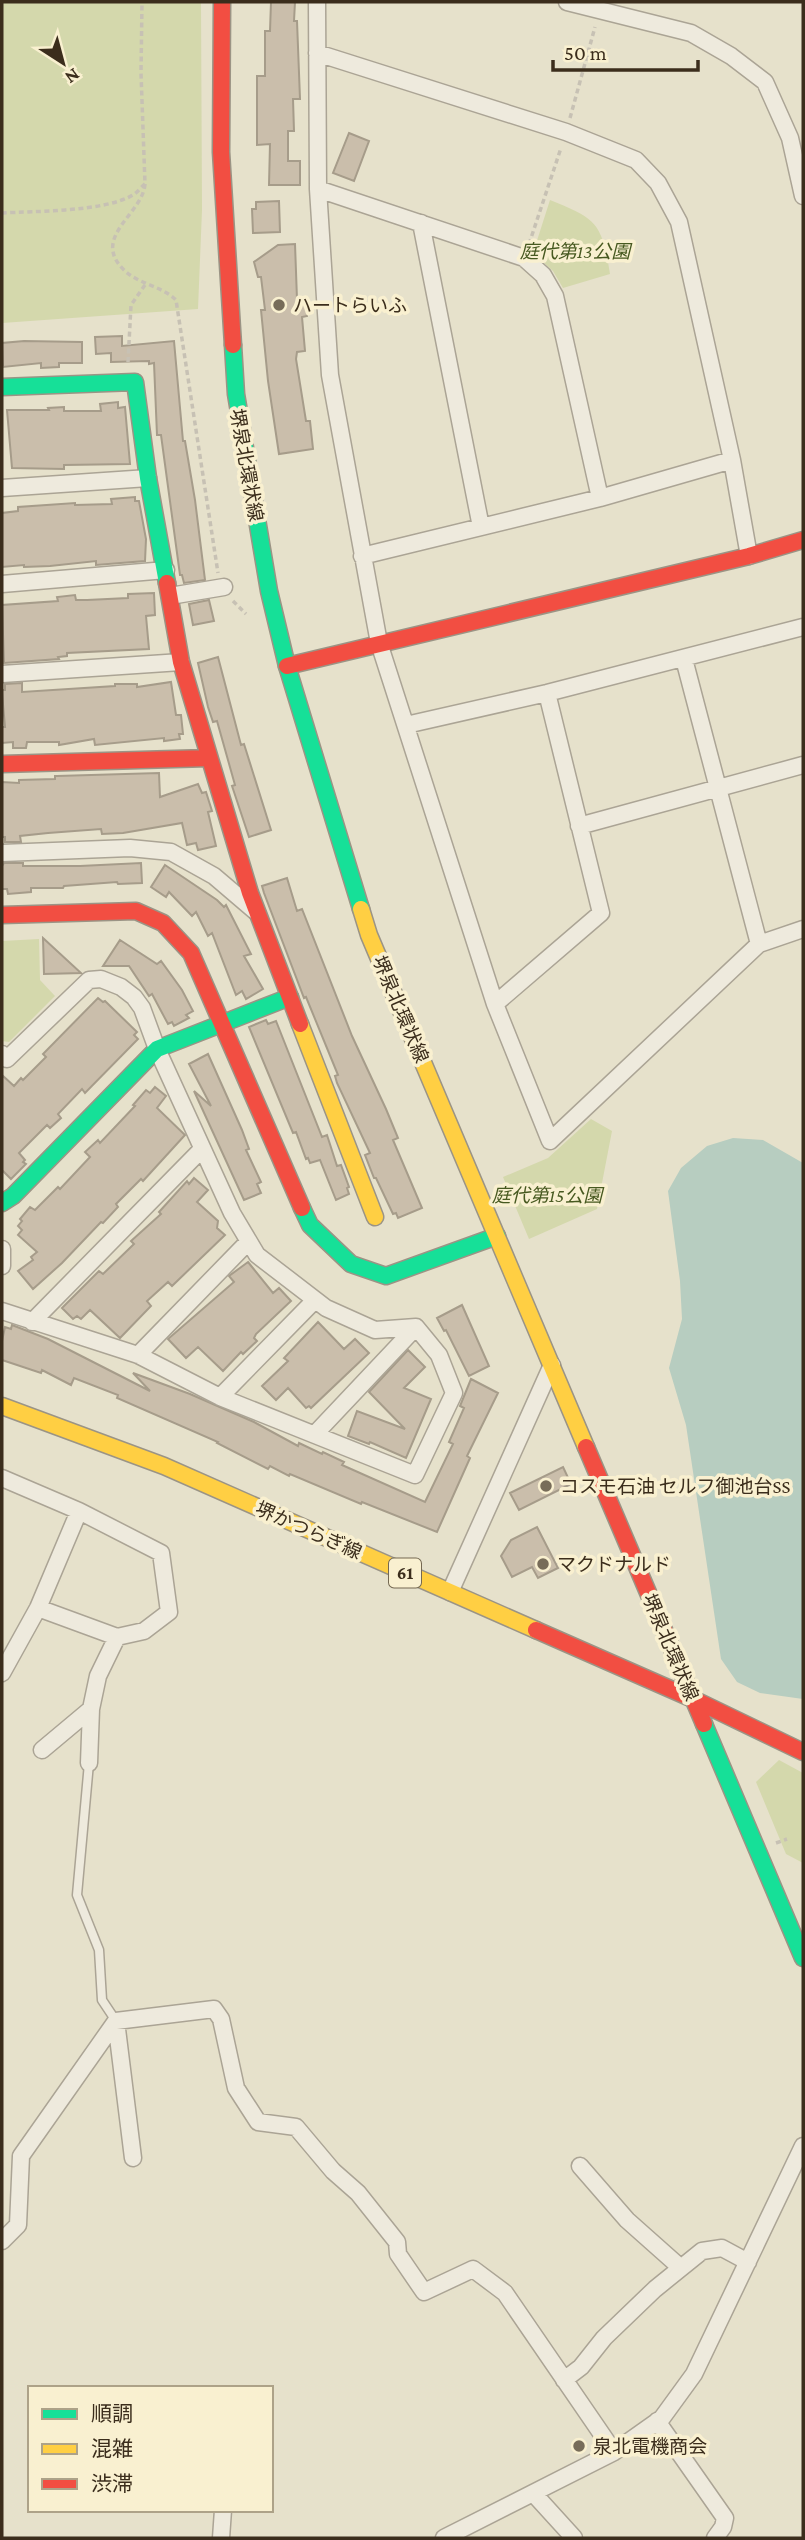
<svg xmlns="http://www.w3.org/2000/svg" width="805" height="2540" font-family="'Crimson Pro','Noto Sans JP',serif">
<style>
.green{fill:#d4d8ac}
.water{fill:#b7cdc0}
.building{fill:#cabeab;stroke:#a69c8a;stroke-width:2}
.lines{fill:none;stroke-linecap:round;stroke-linejoin:round}
.lane-casing{stroke:#aba495;stroke-width:11}
.street-casing{stroke:#aba495;stroke-width:19}
.fast-casing{stroke:#9b9485;stroke-width:19}
.slow-casing{stroke:#9b9485;stroke-width:19}
.jam-casing{stroke:#9b9485;stroke-width:19}
.path{stroke:#c7c1b4;stroke-width:3.5;stroke-dasharray:5 3.5;stroke-linecap:butt}
.lane{stroke:#eeeadd;stroke-width:8}
.street{stroke:#eeeadd;stroke-width:16}
.fast{stroke:#16e098;stroke-width:16}
.slow{stroke:#ffcf43;stroke-width:16}
.jam{stroke:#f24e42;stroke-width:16}
.poi-dot{fill:#776c59;stroke:#f9f0d0;stroke-width:2.5}
.labels{text-anchor:middle;stroke-width:7;stroke-linejoin:round;paint-order:stroke}
.shield{fill:#f9f0d0;stroke:#746852;stroke-width:2}
.shield-label{font-size:18px;font-weight:bold;fill:#3b2d1c}
.park-label{font-size:19px;font-style:italic;fill:#475920;stroke:#f9f0d0}
.poi-label{font-size:19px;fill:#3b2d1c;stroke:#f9f0d0;text-anchor:start}
.street-label{font-size:19px;fill:#3b2d1c;stroke:#f9f0d0}
</style>
<rect width="100%" height="100%" fill="#e6e1cb"/>
<path class="green" d="M2,2H201L202,210L198,309L2,323Z
M550,200C598,219 602,224 610,274L563,288L553,271L533,253Z
M39,939L40,980L55,996L9,1042L2,1041V941Z
M591,1119L612,1131L597,1209L529,1239L503,1177L548,1158Z
M779,1760L803,1773V1863L786,1854L756,1782Z"/>
<path class="water" d="M733,1138L763,1140L803,1163V1699L760,1693L737,1682L721,1659L686,1425L669,1368L682,1319L680,1281L668,1191L681,1168L707,1146Z"/>
<path class="building" d="M271,2H295L294,21H297L300,99H293L294,131H288V161H300V185H269L270,144L257,145V76H265V31H270Z
M349,133L369,141L354,181L333,173Z
M279,201L280,232L253,233L252,209H256V202Z
M295,244L297,299L305,298L307,316L302,317L305,351L297,352L296,359L306,421H310L313,449L279,454L268,381L261,310H265L261,277H258L254,262L278,245Z
M122,336V346L174,341L183,441H185L195,500L205,580L184,583L182,575H180L161,435H157L154,363L149,364V361L111,362V353L96,354L95,337Z
M24,341L82,342V363H59V367L41,368V363L3,367L2,343Z
M118,402V408L125,407L130,464L64,465V469L12,468L7,410H49L48,408L64,407V411H101L100,404Z
M135,497V501H139L146,539L145,561L96,565V561L50,566L24,567V565L2,567V513L18,511V507L75,503V505L112,504L111,499Z
M154,593L155,615L146,616L149,649L67,653V656L58,657L59,659L4,663L2,605L58,601L57,597L75,595L76,600H87L128,598V594Z
M209,600L214,621L193,625L189,604Z
M218,657L241,745L244,744L271,830L249,837L232,786L235,785L217,721L213,722L208,707L198,663Z
M171,682L176,715H181L183,734H179L180,739L164,741V738L95,745L94,739L59,745V742H27L26,748H13V742L2,743V727H5L2,693V690H5V684L22,683V692L115,686V684H137V687Z
M159,773L160,797L198,784L202,793L206,792L212,811L208,812L216,846L198,850L196,843L187,845L182,823L123,833L102,834L101,829L48,833L20,836L21,842H5V837H2V782L19,783V780L55,779V776H57Z
M4,863H23V866H80L141,863L142,883L118,884L117,882L64,886L63,888H31V892L8,894L7,889H2V866Z
M165,865L217,900L224,907L226,905L251,954L244,956L263,989L246,999L242,991L236,995L212,933L208,936L196,912L192,916L169,892L166,897L151,887Z
M287,878L297,911L302,909L352,1036L386,1109L398,1138L393,1140L422,1208L398,1218L396,1213L393,1214L376,1178H374L365,1155L370,1153L337,1083L335,1076L338,1075L306,997L304,998L264,893L262,886Z
M43,938L81,973L44,974Z
M120,940L157,964L161,961L182,990L193,1011L186,1015L189,1018L174,1026L172,1022L168,1024L152,994L149,996L129,966H103Z
M98,998L103,1002L105,1001L137,1032L134,1035L138,1039L85,1093L82,1089L58,1114L61,1118L50,1128L47,1125L19,1153L25,1160L23,1162L26,1164L11,1179L2,1170V1075L14,1086L21,1078L23,1080L46,1057L43,1054Z
M266,1020L268,1024L276,1021L322,1137L327,1135L337,1166L341,1165L349,1187L347,1188L349,1194L336,1200L320,1160L310,1163L308,1158L306,1159L296,1132L293,1133L249,1027Z
M208,1054L242,1130L249,1149L246,1150L261,1182L257,1184L261,1193L244,1200L194,1091L211,1106L189,1064Z
M155,1087L166,1096L157,1108L185,1135L143,1181L141,1179L116,1204L118,1207L103,1223L101,1222L62,1263L33,1289L18,1271L33,1260L31,1257L37,1252L18,1235L22,1230L18,1226L22,1221L20,1219L30,1207L35,1210L58,1187L60,1189L90,1157L85,1152L98,1140L100,1143L135,1106L133,1105L146,1090L150,1093Z
M194,1178L208,1190L197,1202L218,1221L217,1228L225,1235L172,1286L168,1282L147,1301L151,1306L120,1338L90,1310L81,1319L77,1316L73,1319L62,1308L99,1271L103,1274L134,1244L131,1241L161,1214L159,1212L187,1181L189,1184Z
M248,1262L273,1293L279,1288L291,1301L256,1334L254,1338L257,1341L243,1354L241,1352L223,1371L198,1347L186,1358L168,1339L234,1282L229,1276Z
M462,1305L489,1366L469,1376L446,1330L444,1331L437,1318Z
M318,1322L344,1349L355,1339L369,1353L311,1408L309,1406L306,1408L288,1388L276,1400L262,1386L288,1361L284,1358Z
M12,1325L48,1339L150,1391L133,1373L190,1394L254,1422L298,1446L299,1443L322,1454L323,1452L344,1462L342,1465L425,1502L453,1444L449,1442L464,1408L460,1406L471,1379L498,1393L467,1456L470,1458L437,1532L362,1502L361,1504L290,1474L289,1476L270,1466L268,1469L217,1443L218,1442L117,1398L118,1395L74,1378L71,1385L42,1370L41,1373L2,1360V1341L5,1327L11,1329Z
M408,1350L425,1367L404,1388L431,1399L406,1458L370,1442L369,1444L348,1436L357,1411L405,1429L369,1392Z
M563,1467L571,1484L519,1510L510,1493Z
M537,1527L558,1568L538,1578L532,1567L512,1577L501,1556L511,1540Z"/>
<g class="lines">
<g class="lane-casing">
<path id="lane" d="M89,1763L77,1895L99,1950L102,2000L116,2021"/>
</g>
<g class="street-casing">
<path id="street" d="M317,2L318,189L330,375L379,643L495,1004L550,1141L759,944L803,929
M567,2L691,33L731,56L765,82L790,138L803,196
M317,53L566,132L636,160L658,183L679,222L732,460L749,556
M318,189L524,258L543,275L555,296L600,498
M421,223L481,527
M2,488L148,478
M362,556L600,498L732,460
M2,584L166,570
M170,596L224,587
M684,659L759,944
M2,674L181,662
M406,725L547,693L803,627
M579,826L803,765
M2,853L130,848L171,852L214,876L255,911
M495,1004L601,913L547,693
M2,1054L7,1059L89,980L101,979L121,987L134,997L142,1008L157,1049L232,1213L257,1255L326,1308L375,1330L416,1327L439,1355L454,1393L415,1475L220,1397L138,1355L2,1311
M2,1249V1266
M32,1322L202,1149
M138,1355L248,1242
M220,1397L315,1300
M315,1434L416,1327
M2,1478L79,1511L161,1553L169,1612L144,1631L117,1637L38,1608
M450,1592L552,1365
M2,1673L38,1608L79,1511
M42,1750L91,1709
M89,1763L91,1709L98,1676L117,1637
M133,2158L116,2021L214,2009L221,2019L236,2088L258,2122L296,2127L333,2171L358,2193L397,2242L398,2254L424,2292L473,2269L505,2293L614,2452
M580,2166L627,2220L681,2268
M2,2241L18,2225L21,2156L116,2021
M564,2380L581,2367L604,2338L655,2289L702,2251L722,2248L748,2262
M657,2421L725,2518L723,2527L715,2538
M534,2494L574,2538
M221,2538L223,2510
M444,2538L614,2452L662,2418L694,2374L803,2146"/>
</g>
<g class="fast-casing">
<path id="fast" d="M233,345L236,394L269,591L287,666L361,909
M2,387L135,382L148,478L167,583
M2,1203L13,1196L157,1049L290,997
M302,1208L310,1225L351,1264L386,1276L497,1236
M704,1724L803,1958"/>
</g>
<g class="slow-casing">
<path id="slow" d="M361,909L369,935L586,1447
M300,1024L375,1217
M2,1406L164,1466L536,1630"/>
</g>
<g class="jam-casing">
<path id="jam" d="M222,2L221,152L233,345
M167,583L181,662L250,893L300,1024
M287,666L749,556L803,540
M2,764L209,758
M2,915L136,911L163,923L191,953L302,1208
M586,1447L704,1724
M536,1630L693,1699L803,1752"/>
</g>
<path class="path" d="M570,118L595,27
M145,184C143,214 90,237 124,270C138,284 162,286 176,300L218,573
M2,213C36,211 104,212 133,195C137,193 141,187 145,184L141,73L142,2
M529,244L561,148
M128,362L131,305L147,282
M233,601L246,614
M776,1843L787,1839"/>
<use href="#lane" class="lane"/>
<use href="#street" class="street"/>
<use href="#fast" class="fast"/>
<use href="#slow" class="slow"/>
<use href="#jam" class="jam"/>
</g>
<g class="poi-dot">
<circle cx="279" cy="305" r="7"/>
<circle cx="546" cy="1486" r="7"/>
<circle cx="543" cy="1564" r="7"/>
<circle cx="579" cy="2446" r="7"/>
</g>
<g class="labels">
<rect class="shield" x="389" y="1558.5" width="32" height="29" rx="5"/>
<g class="shield-label">
<text x="405" y="1579">61</text>
</g>
<g class="park-label">
<text x="575" y="258">庭代第13公園</text>
<text x="547" y="1202">庭代第15公園</text>
</g>
<g class="poi-label">
<text x="293" y="312">ハートらいふ</text>
<text x="560" y="1493">コスモ石油 セルフ御池台SS</text>
<text x="557" y="1571">マクドナルド</text>
<text x="593" y="2453">泉北電機商会</text>
</g>
<g class="street-label">
<text transform="translate(247 465) rotate(80)" y="7">堺泉北環状線</text>
<text transform="translate(401 1009) rotate(67)" y="7">堺泉北環状線</text>
<text transform="translate(309 1530) rotate(24)" y="7">堺かつらぎ線</text>
<text transform="translate(671 1647) rotate(67)" y="7">堺泉北環状線</text>
</g>
</g>
<rect width="805" height="2540" fill="none" stroke="#3b2d1c" stroke-width="7"/>
<rect x="28" y="2386" width="245" height="126" fill="#f9f0d0" stroke="#ada288" stroke-width="2"/>
<rect x="42" y="2409" width="35" height="10" fill="#16e098" stroke="#ada288" stroke-width="2"/>
<text x="91" y="2421" font-size="21" fill="#3b2d1c">順調</text>
<rect x="42" y="2444" width="35" height="10" fill="#ffcf43" stroke="#ada288" stroke-width="2"/>
<text x="91" y="2456" font-size="21" fill="#3b2d1c">混雑</text>
<rect x="42" y="2479" width="35" height="10" fill="#f24e42" stroke="#ada288" stroke-width="2"/>
<text x="91" y="2491" font-size="21" fill="#3b2d1c">渋滞</text>
<g transform="translate(63 63) rotate(144)" stroke="#f9f0d0" stroke-width="5" paint-order="stroke">
<path d="M0-5L12 26L0 18L-12 26Z" fill="#3b2d1c"/>
<text y="-10" font-size="19" font-weight="bold" text-anchor="middle" fill="#3b2d1c">N</text>
</g>
<path d="M553 60v10h145v-10" fill="none" stroke="#3b2d1c" stroke-width="3.5"/>
<text x="564" y="60" font-size="21" fill="#3b2d1c" stroke="#f9f0d0" stroke-width="5" paint-order="stroke">50 m</text>
</svg>
